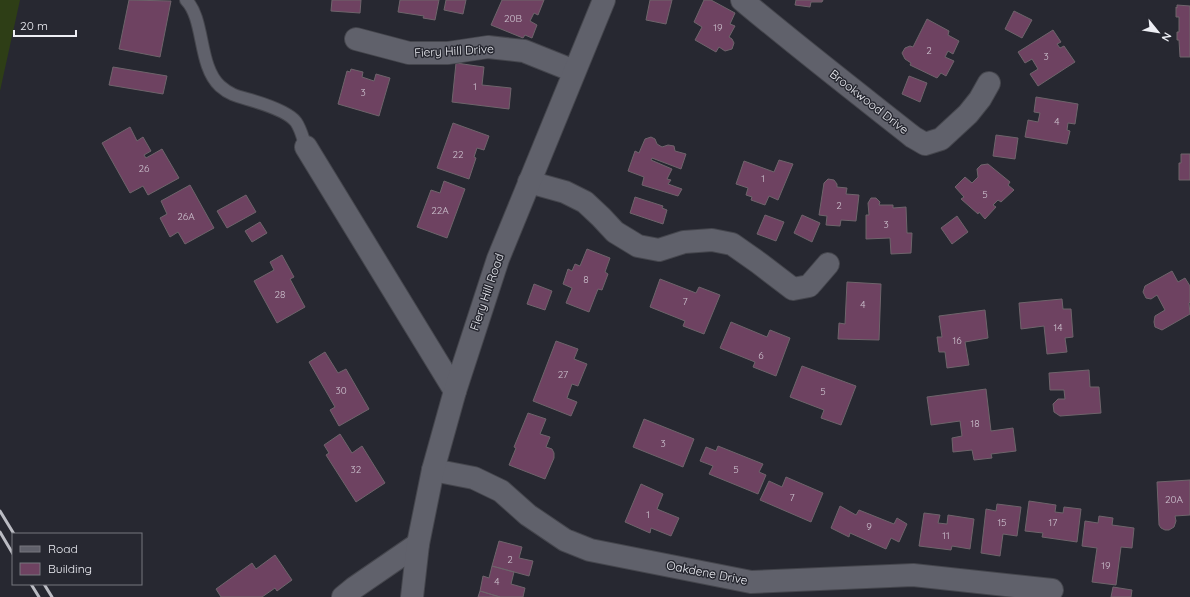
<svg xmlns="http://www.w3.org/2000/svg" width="1190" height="597" font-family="Quicksand,sans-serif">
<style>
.green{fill:#2e3e16}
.building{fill:#6e4261;stroke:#6e646b}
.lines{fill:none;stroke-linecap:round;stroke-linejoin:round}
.service-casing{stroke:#45464d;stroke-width:14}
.minor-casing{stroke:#45464d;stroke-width:24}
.tertiary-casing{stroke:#45464d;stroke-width:24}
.service{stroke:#60616b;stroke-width:12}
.minor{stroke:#60616b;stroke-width:22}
.tertiary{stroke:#60616b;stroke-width:22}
.rail{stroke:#bbbcc3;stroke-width:3}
.labels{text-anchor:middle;stroke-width:3;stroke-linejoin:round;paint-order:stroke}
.number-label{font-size:10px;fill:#cdc3cf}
.street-label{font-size:12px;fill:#edeef4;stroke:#272831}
</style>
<rect width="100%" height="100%" fill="#272831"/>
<path class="green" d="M0,0H20L0,91Z"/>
<path class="building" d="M129,0L171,1L160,57L119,49Z
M332,0H361L360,13L331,11Z
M400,0H439L435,20L423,18L424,16L398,12Z
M446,0H466L463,14L444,10Z
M502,0H544L538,15L534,13L530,21L537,25L532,38L525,35L523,38L491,25Z
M650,0H672L666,24L646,20Z
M704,0H711L735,13L730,24L735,26L729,37L732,39L734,43L732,49L725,51L719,47L716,52L695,40L702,27L694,22Z
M796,0H823L822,2H811L810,7L795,5Z
M1177,5L1190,6V57H1180L1179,40H1177V32H1179V17H1176V7L1177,8Z
M1014,11L1032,20L1022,38L1005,29Z
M927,19L949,31L948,35L959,41L953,54L948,51L945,57L954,61L946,76L941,73L937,78L910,65L911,63L905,59L902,53L905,48L910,46L913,47Z
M1053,30L1061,42L1057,44L1060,48L1064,46L1075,62L1038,86L1030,74L1038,69L1032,59L1025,63L1018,52Z
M456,63L484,67L482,85L511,88L509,109L452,102Z
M113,67L167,76L163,94L109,85Z
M351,69L363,72L362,77L374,81L376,74L390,78L379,116L338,104L347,71L350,72Z
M909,76L927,83L920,102L902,94Z
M1036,97L1078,104L1075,124L1068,123L1067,130L1070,131L1067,144L1025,137L1028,120L1038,122L1040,113L1034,112Z
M453,123L489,136L484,150L477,148L474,157L476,158L469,179L437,168Z
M130,127L137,141L143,137L151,151L144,155L146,158L162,149L179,178L148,195L143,186L130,193L102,143Z
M996,135L1018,138L1015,159L993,156Z
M651,137L655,139L657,144L662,147L668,145L674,146L675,151L686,154L681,169L652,158L651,160L672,169L667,179L671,180L668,184L682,189L678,196L642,185L644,177L628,171L635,151L639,153L645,139Z
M1181,154H1190V180H1179V163H1181Z
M779,160L793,164L778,200L769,196L765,205L751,200L752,197L746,195L748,188L736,184L744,161L774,172Z
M988,164L1010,182L1008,185L1014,190L1001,202L998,200L993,205L996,207L985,219L979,212L978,214L961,199L964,197L955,187L965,177L972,183L978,177L977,169L981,165Z
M828,179L834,180L837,184V187L847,188L846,194L859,195L856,221L841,220L840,226L826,225L827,216L819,215L824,183Z
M444,181L465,189L447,238L417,227L431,190L440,193Z
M190,185L214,228L185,244L178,232L170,237L160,218L167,214L161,201Z
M246,195L256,212L227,228L217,211Z
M635,197L663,206L662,208L667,210L663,224L630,213Z
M871,198H876L880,202L879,205H893V208L906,207L907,233H912L911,253L891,254L890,238L866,239V215H869L868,203Z
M765,215L784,222L776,241L757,234Z
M802,215L820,223L812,242L794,233Z
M957,216L968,232L952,244L941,228Z
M260,222L267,233L252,242L245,231Z
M587,249L610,258L605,272L608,274L602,290L598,289L589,312L566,303L572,288L563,284L568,269L572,271L575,264L580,266Z
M282,255L294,277L290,279L305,307L277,323L254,281L274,270L270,262Z
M1172,271L1178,282L1185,278L1190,286V302L1189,303L1190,314L1162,330L1155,327L1154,322L1155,316L1165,310L1157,295L1151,299L1146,298L1143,292L1145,286Z
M660,279L696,293L699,287L720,295L704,334L683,326L685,321L650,307Z
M847,282L881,284L879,340L838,339L839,323L845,324Z
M534,284L552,291L545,310L527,304Z
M1062,299L1063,309H1071L1073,337L1065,338L1067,352L1047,354L1044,326L1021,329L1019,303Z
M985,310L988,338L965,342L969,365L947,368L945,352H939L937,337H942L939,316Z
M731,322L767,337L770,330L790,338L776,376L753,367L755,362L720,348Z
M556,341L578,349L574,359L587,364L578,386L572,384L567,398L577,402L571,416L533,401Z
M325,352L338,373L346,369L369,409L339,426L330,410L335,407L309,362Z
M802,366L856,386L841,425L821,418L824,410L790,397Z
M1089,370L1090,387H1099L1101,413L1060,416L1054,412L1053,404L1058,399H1065L1064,390H1050L1049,373Z
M986,389L991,431L1013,428L1016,451L991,454L992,458L974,460L972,450L953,452L952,438L962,436L960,421L931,425L927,397Z
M528,413L546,419L540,434L550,437L546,447L552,449L554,453V458L545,479L509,465L516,448L514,447Z
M644,419L694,439L683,467L633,447Z
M340,434L352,453L362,446L385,483L356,502L326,455L329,453L324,445Z
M718,446L763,464L759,472L766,475L758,494L709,474L713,466L700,461L706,447L716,451Z
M786,477L823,493L811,522L760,500L769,481L782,487Z
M1190,480V515L1175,516L1176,521L1174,527L1169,530H1165L1161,528L1159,525L1157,482Z
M641,484L663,494L657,509L679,518L671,536L651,528L650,533L625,522Z
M1029,501L1056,505L1055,512L1063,513L1064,507L1081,509L1077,542L1042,537L1043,533L1025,531Z
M997,504L1021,507L1017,536L1003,534L1000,556L981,553L986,509L996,511Z
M840,506L856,515L859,510L894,524L897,518L907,524L899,542L891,538L886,549L850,533L849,537L831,528Z
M924,513L940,515L938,523L947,524L948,515L974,519L970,549L952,546L951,550L919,546Z
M1099,516L1113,518L1112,525L1134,528L1132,548L1121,547L1116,585L1092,582L1097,548L1082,546L1085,521L1098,523Z
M499,541L522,547L519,558L533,561L529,576L492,566Z
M275,555L292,580L277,591L275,588L262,597H221L216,589L252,563L256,569Z
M492,566L514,572L511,584L525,588L523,597H500L480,591L483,576L489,578Z
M1113,587L1132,590L1131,597H1111Z
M480,591L500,597H478Z"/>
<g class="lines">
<g class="service-casing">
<path id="service" d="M186,0C205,19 198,66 220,86C229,94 236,96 247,99C261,103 288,111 296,122C301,129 303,139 306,147"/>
</g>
<g class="minor-casing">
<path id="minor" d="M742,0C798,47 856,92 913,137L925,144L941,139L968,114L980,99L989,83
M356,39L409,53H448L488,47L524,51L574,71
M306,147L455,391
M529,182L565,192L585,202L601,217L615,232L638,246L659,250L684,242L712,240L732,244L759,263L793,289L809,286L828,264
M433,470L474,478L501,491L528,515L565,540L590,550L751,582L913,575L1052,590
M343,597L354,588L418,544"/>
</g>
<g class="tertiary-casing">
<path id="tertiary" d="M412,597L418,544L433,470L455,391L498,259L604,0"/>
</g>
<use href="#service" class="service"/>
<use href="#minor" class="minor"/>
<use href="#tertiary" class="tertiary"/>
<path class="rail" d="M0,511L14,534
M0,532L13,554
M31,584L39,597
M44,584L52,597"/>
</g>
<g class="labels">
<g class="number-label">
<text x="513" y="22">20B</text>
<text x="718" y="31">19</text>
<text x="929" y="54">2</text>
<text x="1046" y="60">3</text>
<text x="475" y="90">1</text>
<text x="363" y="96">3</text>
<text x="1057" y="125">4</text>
<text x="458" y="158">22</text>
<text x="144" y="172">26</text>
<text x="763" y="182">1</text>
<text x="985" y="198">5</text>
<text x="839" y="209">2</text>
<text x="440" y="214">22A</text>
<text x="186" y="220">26A</text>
<text x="886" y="228">3</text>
<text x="586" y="283">8</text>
<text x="280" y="298">28</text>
<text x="685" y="305">7</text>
<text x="863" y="308">4</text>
<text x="1058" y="331">14</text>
<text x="957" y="344">16</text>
<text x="761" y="359">6</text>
<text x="563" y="378">27</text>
<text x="341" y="394">30</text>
<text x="823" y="395">5</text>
<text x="975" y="427">18</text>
<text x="663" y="447">3</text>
<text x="356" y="473">32</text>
<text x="736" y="473">5</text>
<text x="792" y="501">7</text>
<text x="1174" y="503">20A</text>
<text x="648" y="518">1</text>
<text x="1002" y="526">15</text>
<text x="1053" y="526">17</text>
<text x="869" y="530">9</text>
<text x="946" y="539">11</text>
<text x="510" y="563">2</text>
<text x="1106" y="569">19</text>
<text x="497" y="585">4</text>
</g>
<g class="street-label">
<text transform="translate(454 51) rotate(-3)" y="4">Fiery Hill Drive</text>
<text transform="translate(869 102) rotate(38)" y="4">Brookwood Drive</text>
<text transform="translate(487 292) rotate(-71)" y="4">Fiery Hill Road</text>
<text transform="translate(707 573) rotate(11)" y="4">Oakdene Drive</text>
</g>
</g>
<rect x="12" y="533" width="130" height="52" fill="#272831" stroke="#76777f"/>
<rect x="20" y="546" width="20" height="6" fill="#60616b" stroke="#76777f"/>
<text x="48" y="553" font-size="12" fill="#edeef4">Road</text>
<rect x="20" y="563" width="20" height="12" fill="#6e4261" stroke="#76777f"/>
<text x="48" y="573" font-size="12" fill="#edeef4">Building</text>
<g transform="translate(1158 32) rotate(120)" stroke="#272831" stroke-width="3" paint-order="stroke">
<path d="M0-3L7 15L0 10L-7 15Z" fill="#edeef4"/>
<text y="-6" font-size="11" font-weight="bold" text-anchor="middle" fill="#edeef4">N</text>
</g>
<path d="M14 30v6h62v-6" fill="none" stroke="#edeef4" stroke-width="2"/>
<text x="20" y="30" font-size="12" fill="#edeef4" stroke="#272831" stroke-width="3" paint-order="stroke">20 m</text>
</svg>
